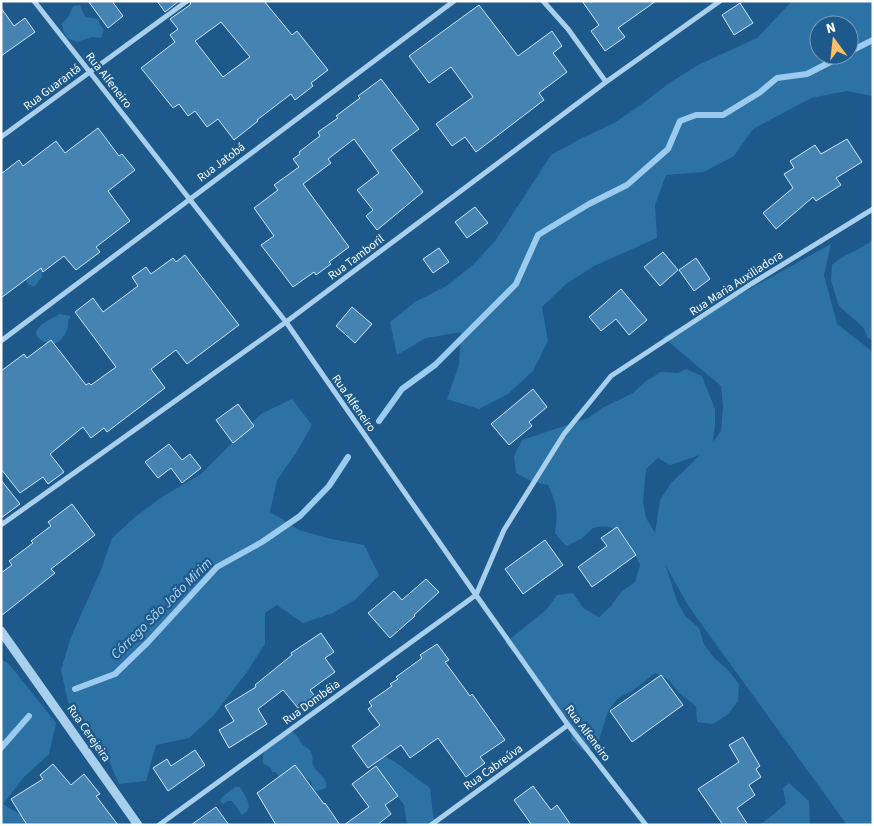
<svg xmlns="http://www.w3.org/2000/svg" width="874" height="826" font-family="'Source Sans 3',sans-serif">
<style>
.green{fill:#2d72a5;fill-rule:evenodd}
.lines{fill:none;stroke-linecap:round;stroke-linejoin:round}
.stream{stroke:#9bcbee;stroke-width:6}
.building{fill:#4583b2;stroke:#cde6f9;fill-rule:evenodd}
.minor{stroke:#a8cfec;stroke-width:5}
.tertiary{stroke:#a8cfec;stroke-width:9}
.labels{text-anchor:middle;stroke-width:4.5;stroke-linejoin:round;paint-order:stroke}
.street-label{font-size:12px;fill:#fff;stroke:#1d598a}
.water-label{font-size:14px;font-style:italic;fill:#b3d8f3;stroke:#1d598a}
</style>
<rect width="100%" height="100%" fill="#1d598a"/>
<path class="green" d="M792,1H873V96L847,91L811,98L753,129L734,156L704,172L666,175L655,205L657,238L594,266L566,284L542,307L548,341L533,371L508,394L479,409L447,399L459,365L461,332L426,338L397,355L390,322L415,302L448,285L473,265L495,241L551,155L580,139L614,123L642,104L668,84L696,66L757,38ZM819,25H849V55H819Z
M80,5L85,17L99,19V23L104,30L101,38L92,37L77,42L67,38L63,30L62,24L69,16L73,6Z
M873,240V341L867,337L864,328L839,306L831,281L832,265C844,254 860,250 873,240Z
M831,244L824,275L837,324L873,352V825H847L689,607L665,564L677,601L685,616L699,628L704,644L714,658L727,669L739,684L738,701L728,714L713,724L697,722L696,706L679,693L669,680L655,673L632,691L618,698L608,711L598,743L585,752L572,740L568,719L545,694L529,665L516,655L505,643L546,610L557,595L573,593L583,608L599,617L611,606L621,592L635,582L640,565C634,551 625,532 609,527C605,526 597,527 593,528L581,539L566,546L555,533C558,512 557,504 548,485L531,481L516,473L514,456L522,440L588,418L602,408L633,393L646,381L661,372L678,373L686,369L702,376L715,409V426L713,442L721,431L723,406L721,386L663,337ZM700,455L671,483L660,500L655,533L646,518L643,502L646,469L658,458L670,465Z
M35,260L42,269V277L34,287L28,284L24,276Z
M59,314L71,316L68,321C70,329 61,345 51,344C43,342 30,336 39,327C44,322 53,318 59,314Z
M292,399L312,425L296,453L277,480L270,512L299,530L331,539L364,545L379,575L356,599L333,613L303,623L277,605L265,613V644L247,672L213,716L189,738L156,745L146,781L119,784L106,754L89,726L68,702L61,670L71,637L101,570L112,538L134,518L162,497L201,474L261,414Z
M1,659L9,664L56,723L49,754L24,777L3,804L27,819L25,825H1Z
M288,731C297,732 298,738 302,744C304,747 309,748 311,752C314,757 311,762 314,767C319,775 328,778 326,788L317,791L313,790L311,781L303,777L278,776L276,772H272L271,768L263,763C262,745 272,737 288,731Z
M386,757L394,761L430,788L434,822L428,825H407L404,805L376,766L378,759Z
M789,783L809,801L810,825H760L786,804L783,788Z
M235,787H240C244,795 256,808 242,815L232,801H227L223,804L220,801L222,797Z"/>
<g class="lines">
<path class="stream" d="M849,52L873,40
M379,421L402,389L435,365L516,284L538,235L589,204L627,185L668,149L680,121L696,115H723L759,93L777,78L807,74L844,55
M75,689L115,674L148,642L217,567L262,542L300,516L329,486L348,457
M1,748L29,716"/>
</g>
<path class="building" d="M88,1H112L123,16L108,28Z
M157,1H179L165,12Z
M191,1H264L292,35L297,31L328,70L311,83L313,86L295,100L291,94L257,120L258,121L234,140L218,119L207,127L195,111L188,116L179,104L173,108L141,68L175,42L170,35L178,29L170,19L190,5ZM221,22L250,57L223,77L195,41Z
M582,1H656L618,28L625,37L605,51L591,31L599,25Z
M740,3L753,23L734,35L722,15Z
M479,5L518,56L552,31L562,46L553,53L567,72L539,93L544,100L476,152L465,137L452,146L436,124L473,97L451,67L429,83L409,56Z
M1,8L14,26L25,18L35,32L1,56Z
M381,79L419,129L391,150L423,192L377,230L366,216L373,210L357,190L379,173L354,139L328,159L331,163L303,184L349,247L329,262L331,264L316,275L314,272L293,287L261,245L274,236L254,208L278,190L274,185L299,167L293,159L300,154L299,152L320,136L318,132L338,118L336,116L360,98L358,96Z
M98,128L119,156L122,154L135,170L108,191L130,221L96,247L100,252L76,270L64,256L43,272L41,268L1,298V174L19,160L23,166L56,141L65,153Z
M847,139L862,162L836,178L841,185L816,201L813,197L776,229L763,213L793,188L784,174L794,168L790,161L815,145L821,154Z
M475,207L488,223L467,238L455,222Z
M439,248L449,262L433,273L423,259Z
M663,252L678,270L660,286L644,267Z
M185,255L239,325L187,364L176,350L151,369L165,388L107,432L104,428L91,438L83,427L50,454L64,472L48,484L43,477L20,493L1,469V371L24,354L27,358L51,340L86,385L89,383L91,385L116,367L75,312L93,298L103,312L138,286L132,277L146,267L151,274L173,258L176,262Z
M696,258L710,279L694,291L679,270Z
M621,289L647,320L629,335L616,319L601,331L589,317Z
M352,307L372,324L355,343L336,326Z
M533,389L547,407L529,422L532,426L509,445L491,424Z
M238,404L254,426L233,443L216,420Z
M169,444L182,460L190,454L201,468L182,483L171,468L158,478L145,462Z
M1,480L20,504L1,518Z
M72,504L95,535L51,569L55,573L1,616V573L12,565L9,561L33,543L31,541L51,526L48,522Z
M617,527L636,555L592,587L578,567L607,546L601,538Z
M545,540L563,565L523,594L505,569Z
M426,579L439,592L414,615L415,616L390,638L368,613L394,591L402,600Z
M321,633L334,652L325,658L335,672L310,690L314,695L298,708L283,690L258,709L267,724L229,748L219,730L234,721L225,706L256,687L255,685L292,655L291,653Z
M437,644L449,660L445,662L470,696L472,694L505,740L480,757L485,763L466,777L438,738L410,758L401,745L368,768L352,746L380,725L368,709L372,706L369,702L392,686L390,684L398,679L396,677L422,658L420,655Z
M661,675L683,705L632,742L610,711Z
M743,737L760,766L756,769L761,777L749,785L755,795L737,808L748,825H723L698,789L739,762L729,745Z
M195,750L205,765L168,791L153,768L167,759L171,766Z
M53,764L71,785L84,774L100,794L96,796L118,825H27L11,799L43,779L40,775Z
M295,765L324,804L325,803L340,825H276L257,793Z
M376,766L398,796L385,805L391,814L377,825H344L369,807L352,784Z
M533,786L551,810L557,805L571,825H530L531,824L514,800Z
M216,807L229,825H191Z"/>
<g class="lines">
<path class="minor" d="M34,1L286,322L476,595L568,725L646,825
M543,1L568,29L606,82
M1,137L187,1
M1,341L454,1
M1,525L286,322L606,82L720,1
M476,595L504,530L564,434L611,376L751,284L873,209
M159,825L476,595
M431,825L568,725"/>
<path class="tertiary" d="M1,631L138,825"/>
</g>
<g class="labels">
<g class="street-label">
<text transform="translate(109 80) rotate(52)" y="4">Rua Alfeneiro</text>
<text transform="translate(52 87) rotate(-37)" y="4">Rua Guarantá</text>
<text transform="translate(221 162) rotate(-37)" y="4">Rua Jatobá</text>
<text transform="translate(356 257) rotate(-37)" y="4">Rua Tamboril</text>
<text transform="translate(736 283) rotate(-33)" y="4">Rua Maria Auxiliadora</text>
<text transform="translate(354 403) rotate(55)" y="4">Rua Alfeneiro</text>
<text transform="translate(311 702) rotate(-36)" y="4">Rua Dombéia</text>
<text transform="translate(89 733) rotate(55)" y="4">Rua Cerejeira</text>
<text transform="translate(588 733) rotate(53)" y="4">Rua Alfeneiro</text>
<text transform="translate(493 767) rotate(-36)" y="4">Rua Cabreúva</text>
</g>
<g class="water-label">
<text transform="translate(161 608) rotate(-45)" y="5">Córrego São João Mirim</text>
</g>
</g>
<rect width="874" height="826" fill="none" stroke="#ffffff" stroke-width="5"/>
<g transform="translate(834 40) rotate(345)"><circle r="24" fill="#1d598a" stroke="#779bb9"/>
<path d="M0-4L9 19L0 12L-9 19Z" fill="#fcbe66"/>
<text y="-8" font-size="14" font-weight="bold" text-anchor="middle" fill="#ffffff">N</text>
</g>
</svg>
